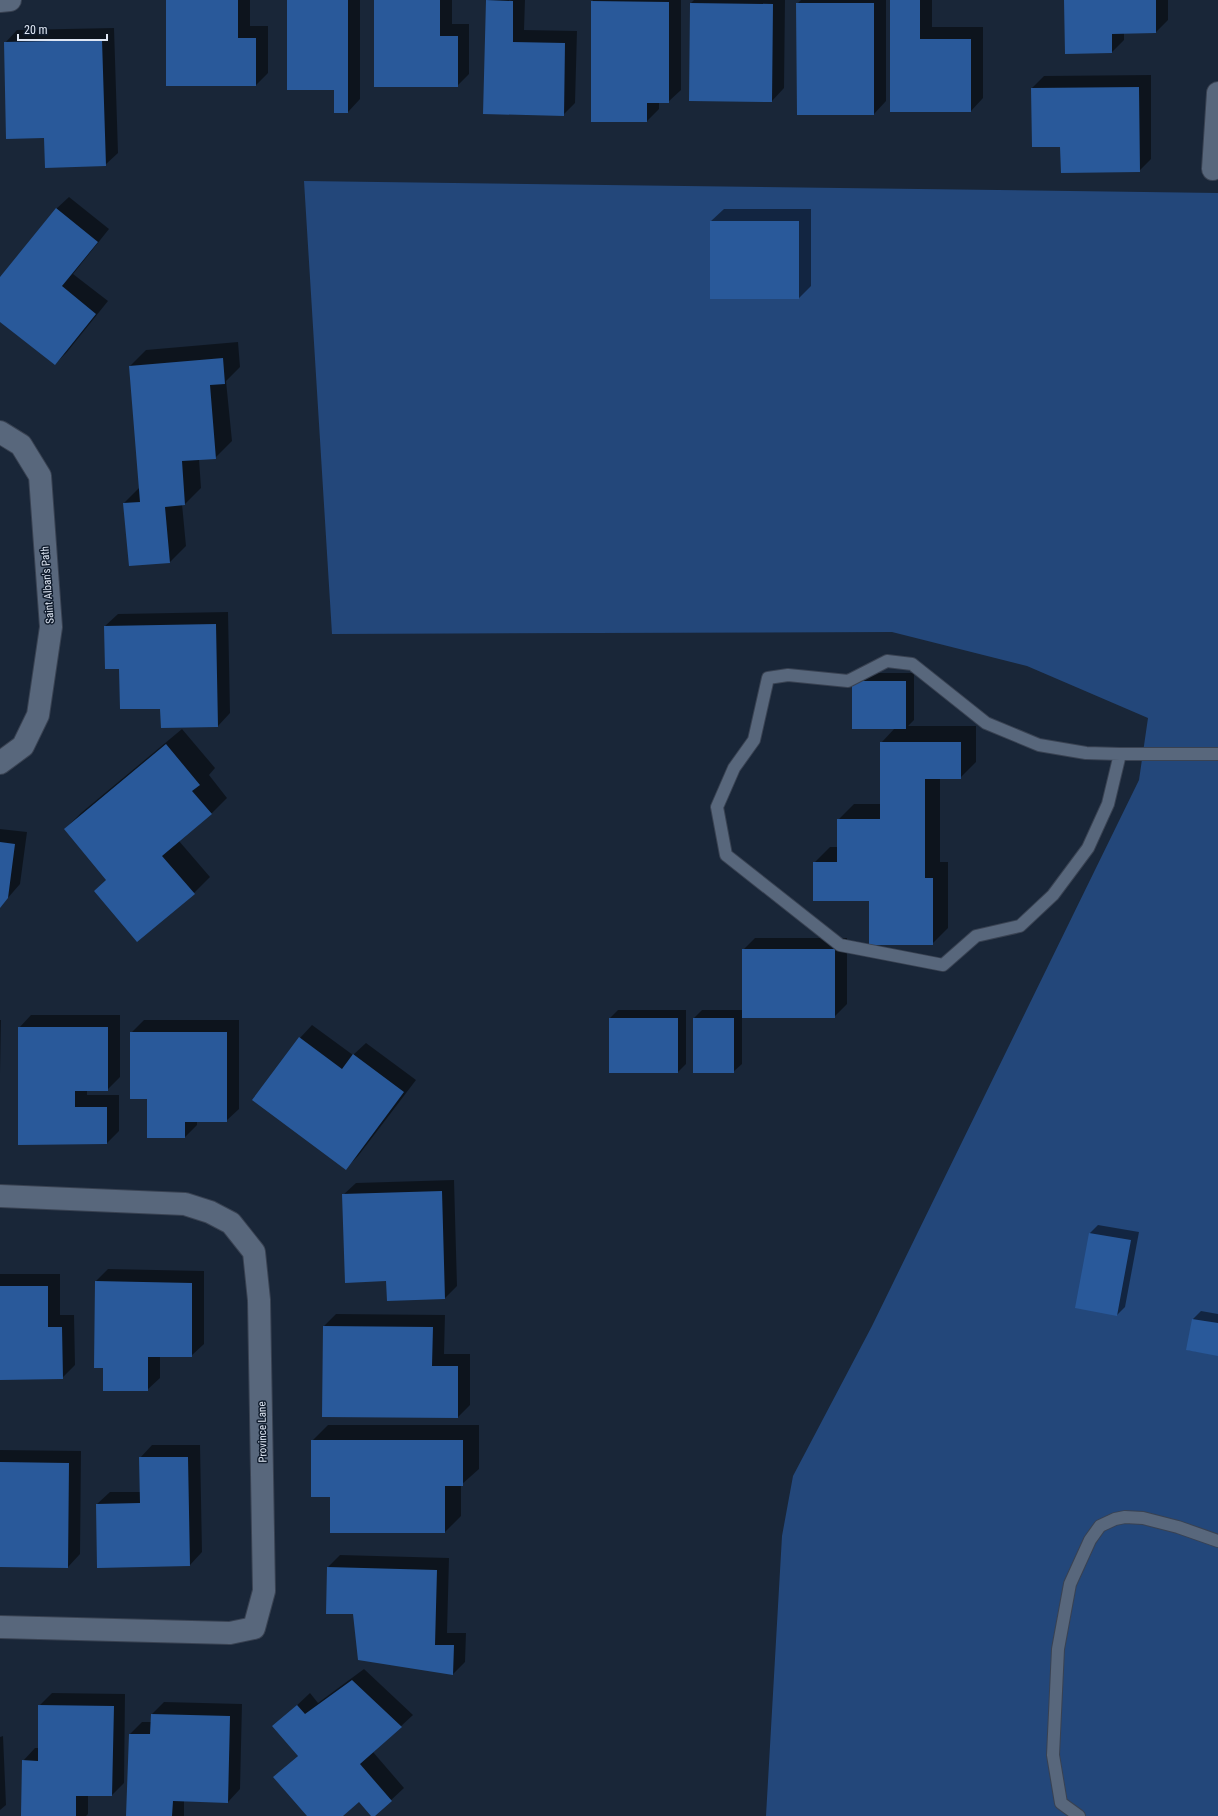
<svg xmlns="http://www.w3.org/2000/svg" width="1218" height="1816" font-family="'Roboto Condensed',sans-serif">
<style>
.green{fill:#23477a}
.shadow{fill:#0007}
.building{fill:#29599a}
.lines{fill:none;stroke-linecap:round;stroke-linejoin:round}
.lane-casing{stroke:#394252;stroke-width:14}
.street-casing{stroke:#394252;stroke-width:24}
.lane{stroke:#58677c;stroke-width:12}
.street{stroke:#58677c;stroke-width:22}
.labels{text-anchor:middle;stroke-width:3;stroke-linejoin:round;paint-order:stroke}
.street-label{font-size:11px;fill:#dfe7f4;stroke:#101c2d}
</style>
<rect width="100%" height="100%" fill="#192638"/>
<path class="green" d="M304,181L1218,193V1816H766L782,1536L793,1476L872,1326L1139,780L1148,718L1027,666L892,632L332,634Z"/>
<path class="shadow" d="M167,0H250V26H268V73L256,85Z
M288,0H360V99L348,112Z
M375,0H452V24H469V74L457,86Z
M488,0H525L524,30L577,31L575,103L563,115L484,113Z
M593,0H681V90L668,102H659V109L647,121H592V2Z
M694,0H785L784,88L772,101L691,3Z
M801,0H886V101L874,114L797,4Z
M891,0H932V27H983V98L971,111Z
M1065,0H1168V20L1156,32L1124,33V40L1112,52Z
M114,28L118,153L105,165L45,137L5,43L17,30Z
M1151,75V159L1139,171L1061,146L1032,88L1044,76Z
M69,197L109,229L73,274L108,301L67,352L55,364L0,320V278L56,209Z
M724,209H811V286L799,298L711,221Z
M238,342L240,367L226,381L232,441L215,458L199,459L201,488L185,504H182L186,546L170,562L130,565L124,503L140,487L130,366L146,350Z
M228,612L230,713L218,726L161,708L120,668L105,626L118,614Z
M862,673H914V720L908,726H976V762L960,778H940V862H948V928L932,944L814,863L830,847H838V820L854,804H881V743L895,728H853Z
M182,729L215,768L209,775L227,798L211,814L179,841L210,877L194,893L107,879L65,829L81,813Z
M0,829L27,832L20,884L0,907Z
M755,938H847V1004L834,1017H742V1064L733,1072L694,1018L702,1010H743V950Z
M618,1010H686V1064L678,1072L610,1018Z
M31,1015H120V1077L107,1090H87V1095H119V1131L107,1143L19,1144V1028Z
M0,1020H1L0,1073Z
M144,1020H239V1109L226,1121H197V1125L185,1137L148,1098L131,1033Z
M312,1025L353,1055L366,1043L416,1080L358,1156L346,1168L300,1038Z
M454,1180L457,1286L445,1298L387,1280L343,1195L356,1183Z
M1098,1225L1139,1232L1125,1307L1117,1315L1076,1307L1090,1233Z
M108,1269L204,1271V1344L191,1356H160V1378L147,1390L104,1367L96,1281Z
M0,1274H60V1315H74L75,1365L62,1378L0,1379Z
M1201,1311L1218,1314V1355L1188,1350L1193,1319Z
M336,1314L445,1315L444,1354H470V1405L458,1417L323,1416L324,1326Z
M328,1425H479V1469L461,1485V1516L445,1532L331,1496L312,1441Z
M152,1445H200L202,1552L190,1565L97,1504L110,1492H141L140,1458Z
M0,1450L81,1451L80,1554L68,1567L0,1566Z
M340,1555L449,1558L447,1633H466L465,1662L453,1674L354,1613L328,1567Z
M364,1669L413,1715L373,1752L404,1788L374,1816L359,1801L341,1816H309L274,1777L299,1755L274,1727L310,1693L318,1703Z
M52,1693L125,1694L124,1783L112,1795H88V1814L86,1816H22L23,1761L35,1748H39V1706Z
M164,1702L242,1704L240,1789L228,1802L184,1801V1816H127L130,1734L142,1722H152V1714Z
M3,1736L6,1805L0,1810V1737Z"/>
<path class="building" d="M166,0H238V38H256V86H166Z
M287,0H348V113H334V90H287Z
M374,0H440V36H458V87H374Z
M486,0L513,1V42L565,43L564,116L483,114Z
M890,0H920V39H971V112H890Z
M1064,0H1156V33L1112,34V53L1065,54Z
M591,1L669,2V103H647V122H591Z
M690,3L773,4L772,102L689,101Z
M796,3H874V115H797Z
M102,40L106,166L45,168L44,138L6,139L4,42Z
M1139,87L1140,172L1061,173L1060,147H1032L1031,88Z
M56,208L98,242L62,286L96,314L55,365L0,322V277Z
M710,221H799V299H710Z
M223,358L225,384L210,385L216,459L182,461L185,505L165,507L170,563L129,566L123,503L140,502L129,366Z
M216,624L218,727L161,728L160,709H120L119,669H105L104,626Z
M852,681H906V729H852Z
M880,742H961V779H925V878H933V945H869V901H813V862H837V819H880Z
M166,744L200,785L192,791L212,814L162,856L195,894L137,942L94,891L106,880L64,829Z
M0,842L15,844L8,898L0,908Z
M742,949H835V1018H742Z
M609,1018H678V1073H609Z
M693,1018H734V1073H693Z
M18,1027H108V1091H75V1107H107V1144L18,1145Z
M130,1032H227V1122H185V1138H147V1099H130Z
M299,1037L342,1069L353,1054L404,1092L346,1170L252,1100Z
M442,1191L445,1299L387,1301L386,1281L345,1283L342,1194Z
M1089,1233L1131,1240L1117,1316L1075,1308Z
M95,1281L192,1283V1357H148V1391H103V1368H94Z
M0,1286H48V1327H62L63,1379L0,1380Z
M1192,1319L1218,1323V1356L1186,1350Z
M323,1326L433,1327L432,1366H458V1418L322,1417Z
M311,1440H463V1486H445V1533H330V1497H311Z
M139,1457H188L190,1566L97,1568L96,1504L140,1503Z
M0,1462L69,1463L68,1568L0,1567Z
M327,1567L437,1570L435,1645H454L453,1675L358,1660L353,1614H326Z
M352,1680L402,1727L360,1764L392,1801L375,1816H371L359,1802L343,1816H307L273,1777L298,1756L272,1726L297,1705L305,1714Z
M38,1705L114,1706L112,1796H76V1816H21L22,1760L38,1761Z
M151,1714L230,1716L228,1803L173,1801L172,1816H126L129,1734H150Z"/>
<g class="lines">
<g class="lane-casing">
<path id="lane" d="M887,661L912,664L986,723L1039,745L1086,753L1120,754L1108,804L1088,848L1053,895L1020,926L976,936L943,965L840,945L726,855L717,807L734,768L754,740L768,678L788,675L848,681Z
M1120,754H1218
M1079,1816L1061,1803L1053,1755L1058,1649L1070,1584L1090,1540L1100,1526L1115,1519L1125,1517L1143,1518L1178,1527L1218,1541"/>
</g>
<g class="street-casing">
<path id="street" d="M0,1L10,0
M1213,169L1218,93
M0,432L21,445L40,476L51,627L38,715L23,746L0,763
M0,1196L185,1204L210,1212L231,1223L254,1252L259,1300L264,1591L254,1628L230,1633L0,1627"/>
</g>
<use href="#lane" class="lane"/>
<use href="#street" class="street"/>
</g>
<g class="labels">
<g class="street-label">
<text transform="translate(47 585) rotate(-94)" y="4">Saint Alban's Path</text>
<text transform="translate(262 1432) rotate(-91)" y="4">Province Lane</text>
</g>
</g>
<path d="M18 34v6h89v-6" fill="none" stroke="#dfe7f4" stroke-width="2"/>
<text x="24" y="34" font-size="12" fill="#dfe7f4" stroke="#101c2d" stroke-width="3" paint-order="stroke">20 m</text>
</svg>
